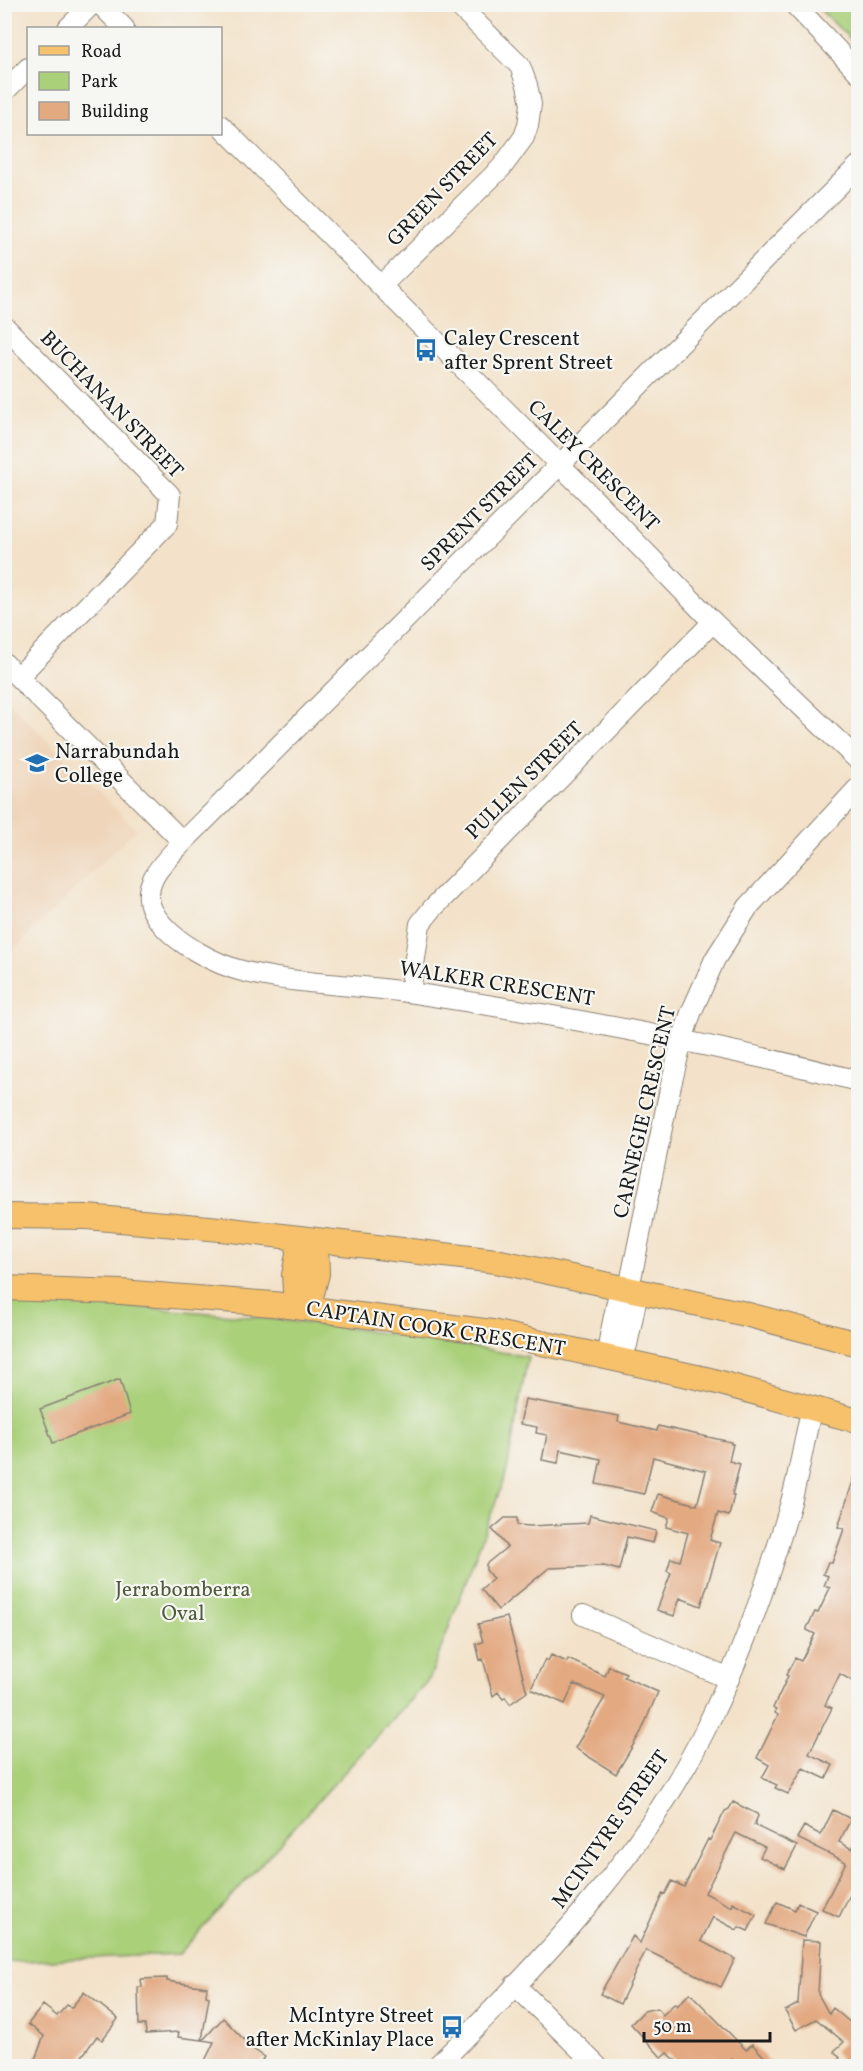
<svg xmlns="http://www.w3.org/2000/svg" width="863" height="2071" font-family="Vollkorn,serif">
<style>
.built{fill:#efd6bb}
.green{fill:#aad07a;stroke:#63764b;stroke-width:1.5}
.building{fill:#e3a981}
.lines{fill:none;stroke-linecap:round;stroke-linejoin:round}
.minor-casing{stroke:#887f72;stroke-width:22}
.major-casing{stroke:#887f72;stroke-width:26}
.minor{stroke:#fff;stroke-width:20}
.major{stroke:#f6c16b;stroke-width:24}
.labels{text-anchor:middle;stroke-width:4.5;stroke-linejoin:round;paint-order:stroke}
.street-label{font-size:21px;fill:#1c1c1c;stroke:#f6f6f2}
.poi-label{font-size:21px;fill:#1c1c1c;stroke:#f6f6f2;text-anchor:start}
.park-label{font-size:21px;fill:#4e5b3d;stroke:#f6f6f2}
</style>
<rect width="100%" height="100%" fill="#f6f6f2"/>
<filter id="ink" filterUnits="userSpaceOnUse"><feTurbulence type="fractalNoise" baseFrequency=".0167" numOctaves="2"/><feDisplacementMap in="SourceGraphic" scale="12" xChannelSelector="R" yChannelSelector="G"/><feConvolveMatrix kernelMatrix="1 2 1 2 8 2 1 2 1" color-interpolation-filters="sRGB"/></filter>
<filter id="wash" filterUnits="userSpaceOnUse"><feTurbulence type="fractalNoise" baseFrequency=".008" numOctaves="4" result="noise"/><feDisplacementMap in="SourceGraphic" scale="24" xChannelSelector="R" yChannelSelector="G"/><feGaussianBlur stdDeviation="1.35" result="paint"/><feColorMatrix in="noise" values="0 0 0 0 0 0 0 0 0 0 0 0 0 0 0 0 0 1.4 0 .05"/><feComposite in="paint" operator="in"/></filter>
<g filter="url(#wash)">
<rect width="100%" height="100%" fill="#f3e2c9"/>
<path class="built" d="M5,698L136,829L5,958Z"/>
<path class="green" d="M815,5H858V46Z
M4,1302C180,1305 355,1325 528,1357L506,1474L430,1678L179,1954L5,1962Z"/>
<g id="blocks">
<path class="building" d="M120,1379L130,1414L53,1443L40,1409Z
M525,1399L619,1416L618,1422L657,1431L658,1426L731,1442V1444H733L729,1461L740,1464L732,1495H734L729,1516L718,1513L710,1540L720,1543L701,1606L680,1598L674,1616L657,1610L671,1573L667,1571L671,1558L680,1561L688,1533L666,1527L669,1518L652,1512L658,1494L697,1505L706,1471L653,1457L644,1494L596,1484L601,1459L560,1450L558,1463L542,1460L547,1435L536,1433L537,1427L520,1424Z
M856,1472H858V1684L840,1674L825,1705L832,1708L809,1754L833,1765L826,1779L803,1768L788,1794L775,1788L777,1785L762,1778L769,1765L757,1758L778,1715L775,1713L776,1710L773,1708L788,1676L786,1675L795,1658L801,1661L815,1634L807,1630V1628L815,1612L818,1613L830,1588L824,1586L828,1576L823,1574L828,1562L832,1563L844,1529L838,1527Z
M590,1515L656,1531L653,1543L627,1537L619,1570L604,1566L549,1568L498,1610L481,1589L493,1579L486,1570V1564L507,1547L492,1529L505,1518H517V1525L530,1526L588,1523Z
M507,1617L527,1692L510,1704L505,1697L503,1699L498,1692L493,1696L483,1659L480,1660L476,1644L483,1642L478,1624Z
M551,1655L567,1662L568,1659L605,1676L609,1666L626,1673L624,1677L658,1692L641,1732L616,1774L575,1748L605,1697L574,1684L565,1704L531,1689L545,1659L548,1661Z
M733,1802L757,1814L758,1816L754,1825L797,1846L785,1869L760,1857L765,1847L736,1833L705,1893L732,1907L733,1903L756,1915L748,1931L739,1927L737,1930L713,1917L701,1941L735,1959L721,1987L646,1950L620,2004L600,1994L633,1936L640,1943L663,1893L665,1894L672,1881L684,1887L708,1839L710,1840L725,1811L729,1809Z
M833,1810L851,1819L839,1842L852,1849L858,1836V1879L839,1917L822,1909L846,1862L797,1838L804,1826L821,1835Z
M777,1902L795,1910L798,1903L816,1911L804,1937L766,1924Z
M802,1940L821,1941L818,1994L829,2014L833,2008L858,2029V2061L854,2067H845L838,2060L840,2058L834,2051L844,2042L816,2019L796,2030L785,2011L798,2004Z
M167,1978V1981L207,1987L206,1996L209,1997L202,2040L178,2037L179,2032L146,2034L145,2025H139L138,1987H142L141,1979Z
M84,1992L118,2019L102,2040L97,2036L74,2067H32L44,2036L28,2024L43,2005L57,2016L67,2005L71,2008Z
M690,1993L746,2050L752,2044L774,2067H739L732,2059L724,2067H682L668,2053L662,2058L631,2024L644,2011L657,2008L663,2015L675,2003L677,2006Z
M223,2018L253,2049L265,2057L255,2067H202L214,2042L203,2040Z"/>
</g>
</g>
<g filter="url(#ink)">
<use href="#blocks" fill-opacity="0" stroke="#887f72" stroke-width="1.5"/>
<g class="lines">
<g class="minor-casing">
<path id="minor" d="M100,4L124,28
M794,4L858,72
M68,28L92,4
M4,92L28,68
M220,125L585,490L713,622L858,760
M858,166L183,842C165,861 136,886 155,915C172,942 216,965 246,972C300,985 358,984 413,993C563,1016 712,1043 858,1081
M381,286L502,167L524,137L528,125L531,104L527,85L520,66L457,4
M4,326L170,495L167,524L19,676
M4,663L183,842
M410,992L420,924L432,909L713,622
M615,1359L627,1345L636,1301L629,1288L670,1089L682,1040L691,1013L715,959L748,907L858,788
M615,1359L609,1341L618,1297L629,1288
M583,1615L729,1679
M515,1985L597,2066
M437,2066C538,1965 641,1860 705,1730C740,1660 767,1584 789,1509C799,1476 804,1440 812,1407"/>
</g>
<g class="major-casing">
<path id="major" d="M4,1216L87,1217L231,1230L496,1261L741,1313L858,1344
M4,1288L121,1292L273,1304L492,1332L710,1380L858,1421
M296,1306L294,1275L301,1238
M308,1308L317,1274L316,1240"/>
</g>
<use href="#minor" class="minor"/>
<use href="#major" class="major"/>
</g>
</g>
<defs>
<g id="bus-bare" transform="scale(1.8)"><path d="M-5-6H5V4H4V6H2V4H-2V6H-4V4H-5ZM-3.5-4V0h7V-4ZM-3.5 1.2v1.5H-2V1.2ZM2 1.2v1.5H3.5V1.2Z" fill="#1f6fb2" stroke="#f6f6f2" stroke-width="2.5" paint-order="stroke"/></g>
<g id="school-bare" transform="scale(1.8)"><path d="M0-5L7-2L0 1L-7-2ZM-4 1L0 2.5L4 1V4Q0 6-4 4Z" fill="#1f6fb2" stroke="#f6f6f2" stroke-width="2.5" paint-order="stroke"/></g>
</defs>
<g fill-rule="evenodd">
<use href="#bus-bare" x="426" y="350"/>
<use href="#school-bare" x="37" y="763"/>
<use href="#bus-bare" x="452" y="2027"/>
</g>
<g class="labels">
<g class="street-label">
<text transform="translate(442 189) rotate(-46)" y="7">GREEN STREET</text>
<text transform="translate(112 404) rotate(46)" y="7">BUCHANAN STREET</text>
<text transform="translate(594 465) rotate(45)" y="7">CALEY CRESCENT</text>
<text transform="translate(479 512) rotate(-45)" y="7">SPRENT STREET</text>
<text transform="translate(524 780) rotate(-45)" y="7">PULLEN STREET</text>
<text transform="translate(497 983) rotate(9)" y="7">WALKER CRESCENT</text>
<text transform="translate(644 1112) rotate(-77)" y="7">CARNEGIE CRESCENT</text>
<text transform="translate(436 1328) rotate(9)" y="7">CAPTAIN COOK CRESCENT</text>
<text transform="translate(610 1829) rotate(-55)" y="7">MCINTYRE STREET</text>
</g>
<g class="poi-label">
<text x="444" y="345">Caley Crescent<tspan x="444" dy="24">after Sprent Street</tspan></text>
<text x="55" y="758">Narrabundah<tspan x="55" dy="24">College</tspan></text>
<text x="434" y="2022" text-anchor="end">McIntyre Street<tspan x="434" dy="24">after McKinlay Place</tspan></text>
</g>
<g class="park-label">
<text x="183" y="1596">Jerrabomberra<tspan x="183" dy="24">Oval</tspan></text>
</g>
</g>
<rect width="863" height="2071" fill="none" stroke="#f6f6f2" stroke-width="24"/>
<rect x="27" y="27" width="195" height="108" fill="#f6f6f2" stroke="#9f9f9c" stroke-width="1.5"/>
<rect x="39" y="46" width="30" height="9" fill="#f6c16b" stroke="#9f9f9c" stroke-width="1.5"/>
<text x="81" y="57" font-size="18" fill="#1c1c1c">Road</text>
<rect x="39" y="72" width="30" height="18" fill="#aad07a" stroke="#9f9f9c" stroke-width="1.5"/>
<text x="81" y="87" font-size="18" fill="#1c1c1c">Park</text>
<rect x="39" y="102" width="30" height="18" fill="#e3a981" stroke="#9f9f9c" stroke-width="1.5"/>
<text x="81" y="117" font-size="18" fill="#1c1c1c">Building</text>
<path d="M644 2032v9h126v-9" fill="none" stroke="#1c1c1c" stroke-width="3"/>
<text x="653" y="2032" font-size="18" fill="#1c1c1c" stroke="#f6f6f2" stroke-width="4.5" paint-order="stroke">50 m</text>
</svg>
